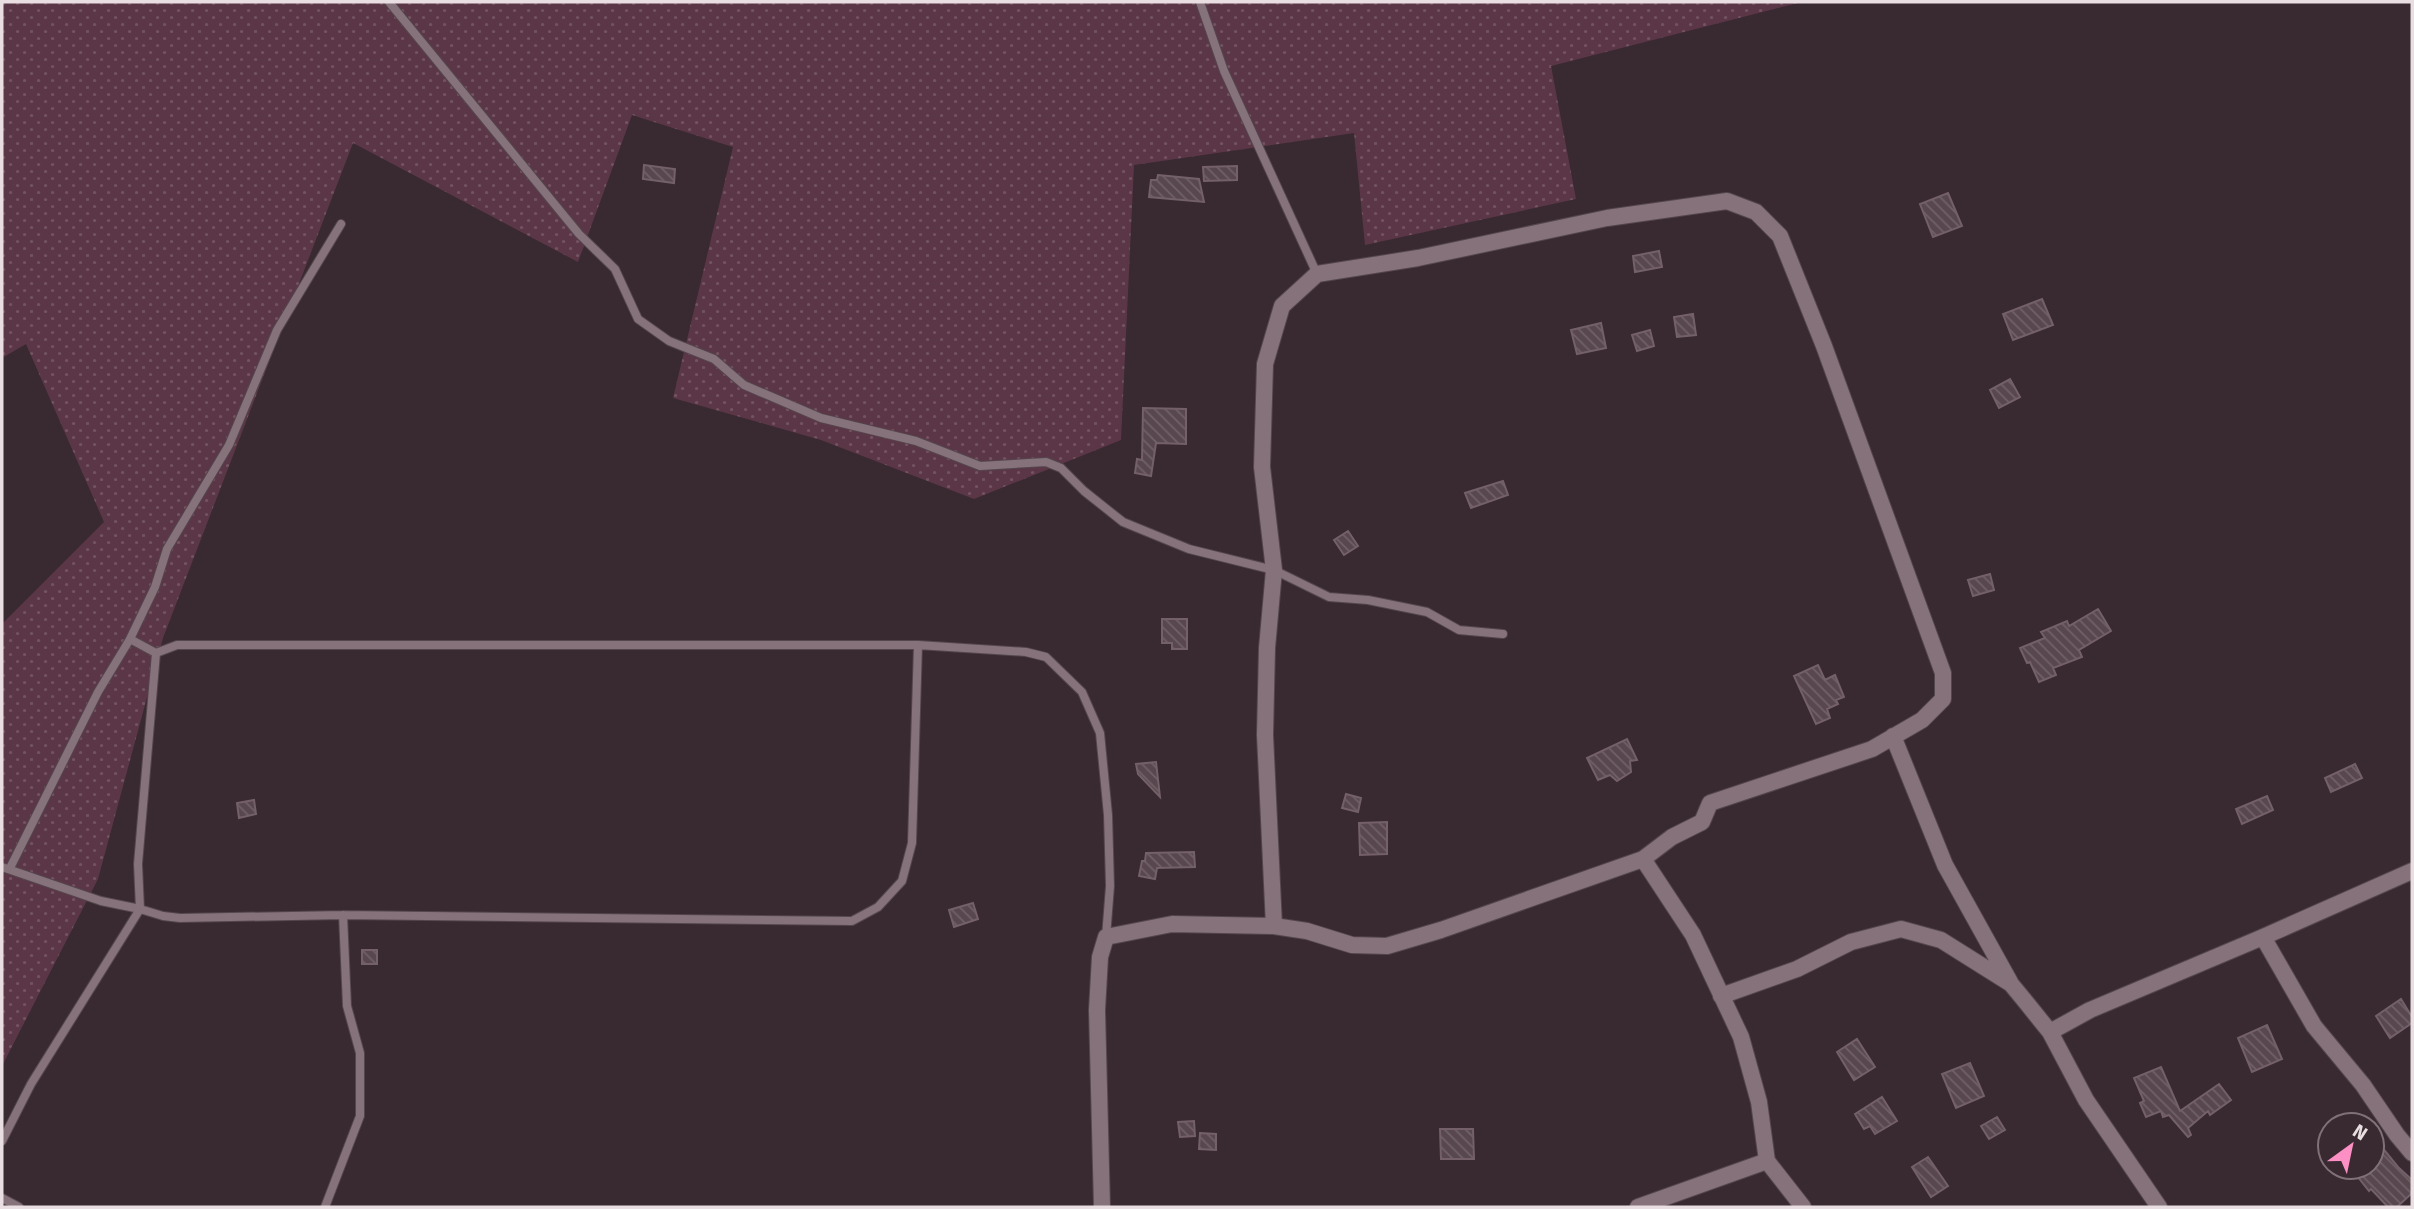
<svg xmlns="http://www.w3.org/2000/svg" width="2414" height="1209" font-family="'Fira Sans',sans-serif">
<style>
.grass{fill:url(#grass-dots)}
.building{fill:url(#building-back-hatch);stroke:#736068;stroke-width:2}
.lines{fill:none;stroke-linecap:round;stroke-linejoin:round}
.service-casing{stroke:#54464d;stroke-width:10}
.minor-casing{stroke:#54464d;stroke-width:18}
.service{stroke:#86727a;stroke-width:8}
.minor{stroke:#86727a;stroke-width:16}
</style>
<defs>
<pattern id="grass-dots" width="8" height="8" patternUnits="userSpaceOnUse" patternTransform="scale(1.75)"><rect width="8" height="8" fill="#5b3647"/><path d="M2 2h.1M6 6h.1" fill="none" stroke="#735361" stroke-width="1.8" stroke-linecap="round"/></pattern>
<pattern id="building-back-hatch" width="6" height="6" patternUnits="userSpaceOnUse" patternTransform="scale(1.75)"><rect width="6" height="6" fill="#58474e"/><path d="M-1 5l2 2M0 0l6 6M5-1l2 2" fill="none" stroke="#706167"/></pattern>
</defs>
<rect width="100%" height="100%" fill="#392930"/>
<path class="grass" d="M2,2H1802L1551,66L1576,199L1365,245L1354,133L1134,165L1121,440L974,499L821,440L673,398L733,147L632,115L578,262L353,143L163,638L98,879L2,1066V624L104,522L26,344L2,358Z"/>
<path class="building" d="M644,165L675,169L674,183L643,179Z
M1237,166V180L1204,181L1203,167Z
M1158,175L1199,179L1204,202L1149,197L1151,180H1157Z
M1948,193L1962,226L1933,237L1920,204Z
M1659,251L1662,267L1635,272L1633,256Z
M2042,299L2053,325L2013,340L2003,314Z
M1693,314L1696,335L1677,337L1674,317Z
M1601,323L1606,348L1577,354L1571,330Z
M1650,330L1654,346L1637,351L1632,335Z
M2010,379L2020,397L1999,408L1990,390Z
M1143,408L1186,409V444L1156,443L1151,476L1135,473L1137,459L1142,460Z
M1503,481L1508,495L1471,508L1465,493Z
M1348,531L1358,546L1344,555L1334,540Z
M1990,574L1994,590L1973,596L1968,580Z
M2098,609L2111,631L2079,650L2082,657L2053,668L2056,675L2039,682L2030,662L2027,663L2020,648L2045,638L2041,632L2067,621L2069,626Z
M1162,619H1187V649H1172V643H1162Z
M1818,665L1825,680L1835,675L1844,697L1836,700L1838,704L1827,709L1830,718L1816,724L1794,676Z
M1627,739L1637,760L1630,761L1631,772L1617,781L1610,775L1598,780L1587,758Z
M1156,762L1160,797L1138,774L1136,764Z
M2355,764L2362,778L2331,792L2325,778Z
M1346,794L1361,798L1358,812L1342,808Z
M2267,796L2273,810L2242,824L2236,809Z
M254,800L256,814L239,818L237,803Z
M1387,822V854L1360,855L1359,823Z
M1194,852L1195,867L1157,868L1155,879L1139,876L1142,861H1145L1146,853Z
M973,903L978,919L954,927L949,910Z
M362,950H377V964H362Z
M2401,999L2412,1017V1023L2390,1038L2376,1016Z
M2267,1025L2282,1059L2252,1072L2238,1038Z
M1857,1039L1875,1067L1854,1080L1837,1052Z
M1970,1063L1984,1096L1956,1108L1942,1074Z
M2161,1067L2180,1111L2219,1084L2231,1100L2210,1115L2208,1111L2188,1128L2191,1135L2188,1137L2169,1115L2163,1117L2161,1111L2146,1117L2140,1103L2144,1101L2134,1078Z
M1882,1097L1897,1121L1875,1134L1870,1126L1864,1129L1855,1114Z
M1997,1117L2005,1130L1989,1139L1981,1126Z
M1194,1121L1195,1136L1180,1137L1178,1122Z
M1440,1129H1473L1474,1159H1441Z
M1200,1133L1216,1134V1150L1199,1149Z
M2372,1135L2398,1167L2412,1180V1193L2397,1207H2388L2371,1189L2369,1191L2350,1167H2372Z
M1928,1157L1948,1186L1931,1197L1912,1167Z"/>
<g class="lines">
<g class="service-casing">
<path id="service" d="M389,2L579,234L615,269L638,319L669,341L714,359L744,385L821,418L916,441L980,466L1046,462L1061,468L1084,491L1123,522L1189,549L1274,570L1329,597L1368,600L1427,612L1459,630L1503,634
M1200,2L1224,71L1317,274
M130,639L156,653
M156,653L177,645H918L1026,652L1046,657L1082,692L1100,733L1108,815L1110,886L1106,937
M2,867L101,901L140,909L163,916L180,918L343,915L852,921L878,907L902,881L912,843L918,645
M10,868L98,692L130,639L155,587L167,549L229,445L277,330L341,224
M2,1141L31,1084L140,909L138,864L156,653
M2,1198L19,1207
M325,1207L360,1116V1053L347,1006L343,915"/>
</g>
<g class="minor-casing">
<path id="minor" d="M1893,736L1945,865L2010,982
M1643,859L1693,935L1741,1037L1759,1102L1767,1161
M2263,937L2314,1026L2363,1085L2397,1135L2412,1153
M1721,996L1797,969L1851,942L1901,929L1941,940L2011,984L2025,1001L2050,1032L2086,1100L2159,1207
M2050,1032L2090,1010L2263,937L2412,871
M1102,1207L1097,1010L1100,957L1106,937L1172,924L1274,926L1307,931L1352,945L1387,946L1441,930L1643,859L1672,837L1702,822L1710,803L1872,749L1922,720L1943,699V673L1824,346L1780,236L1756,212L1727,201L1607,218L1418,258L1317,274L1282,306L1265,364L1262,467L1274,570L1267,648L1265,735L1274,926
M1638,1207L1767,1161L1803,1207"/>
</g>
<use href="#service" class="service"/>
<use href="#minor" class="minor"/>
</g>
<rect width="2414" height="1209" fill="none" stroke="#e9dee2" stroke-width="7"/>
<g transform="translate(2351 1146) rotate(33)"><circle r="33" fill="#392930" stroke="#7f7177" stroke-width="2"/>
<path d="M0-5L12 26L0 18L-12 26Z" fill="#fc8fc3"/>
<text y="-10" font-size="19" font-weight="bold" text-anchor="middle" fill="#e9dee2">N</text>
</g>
</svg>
